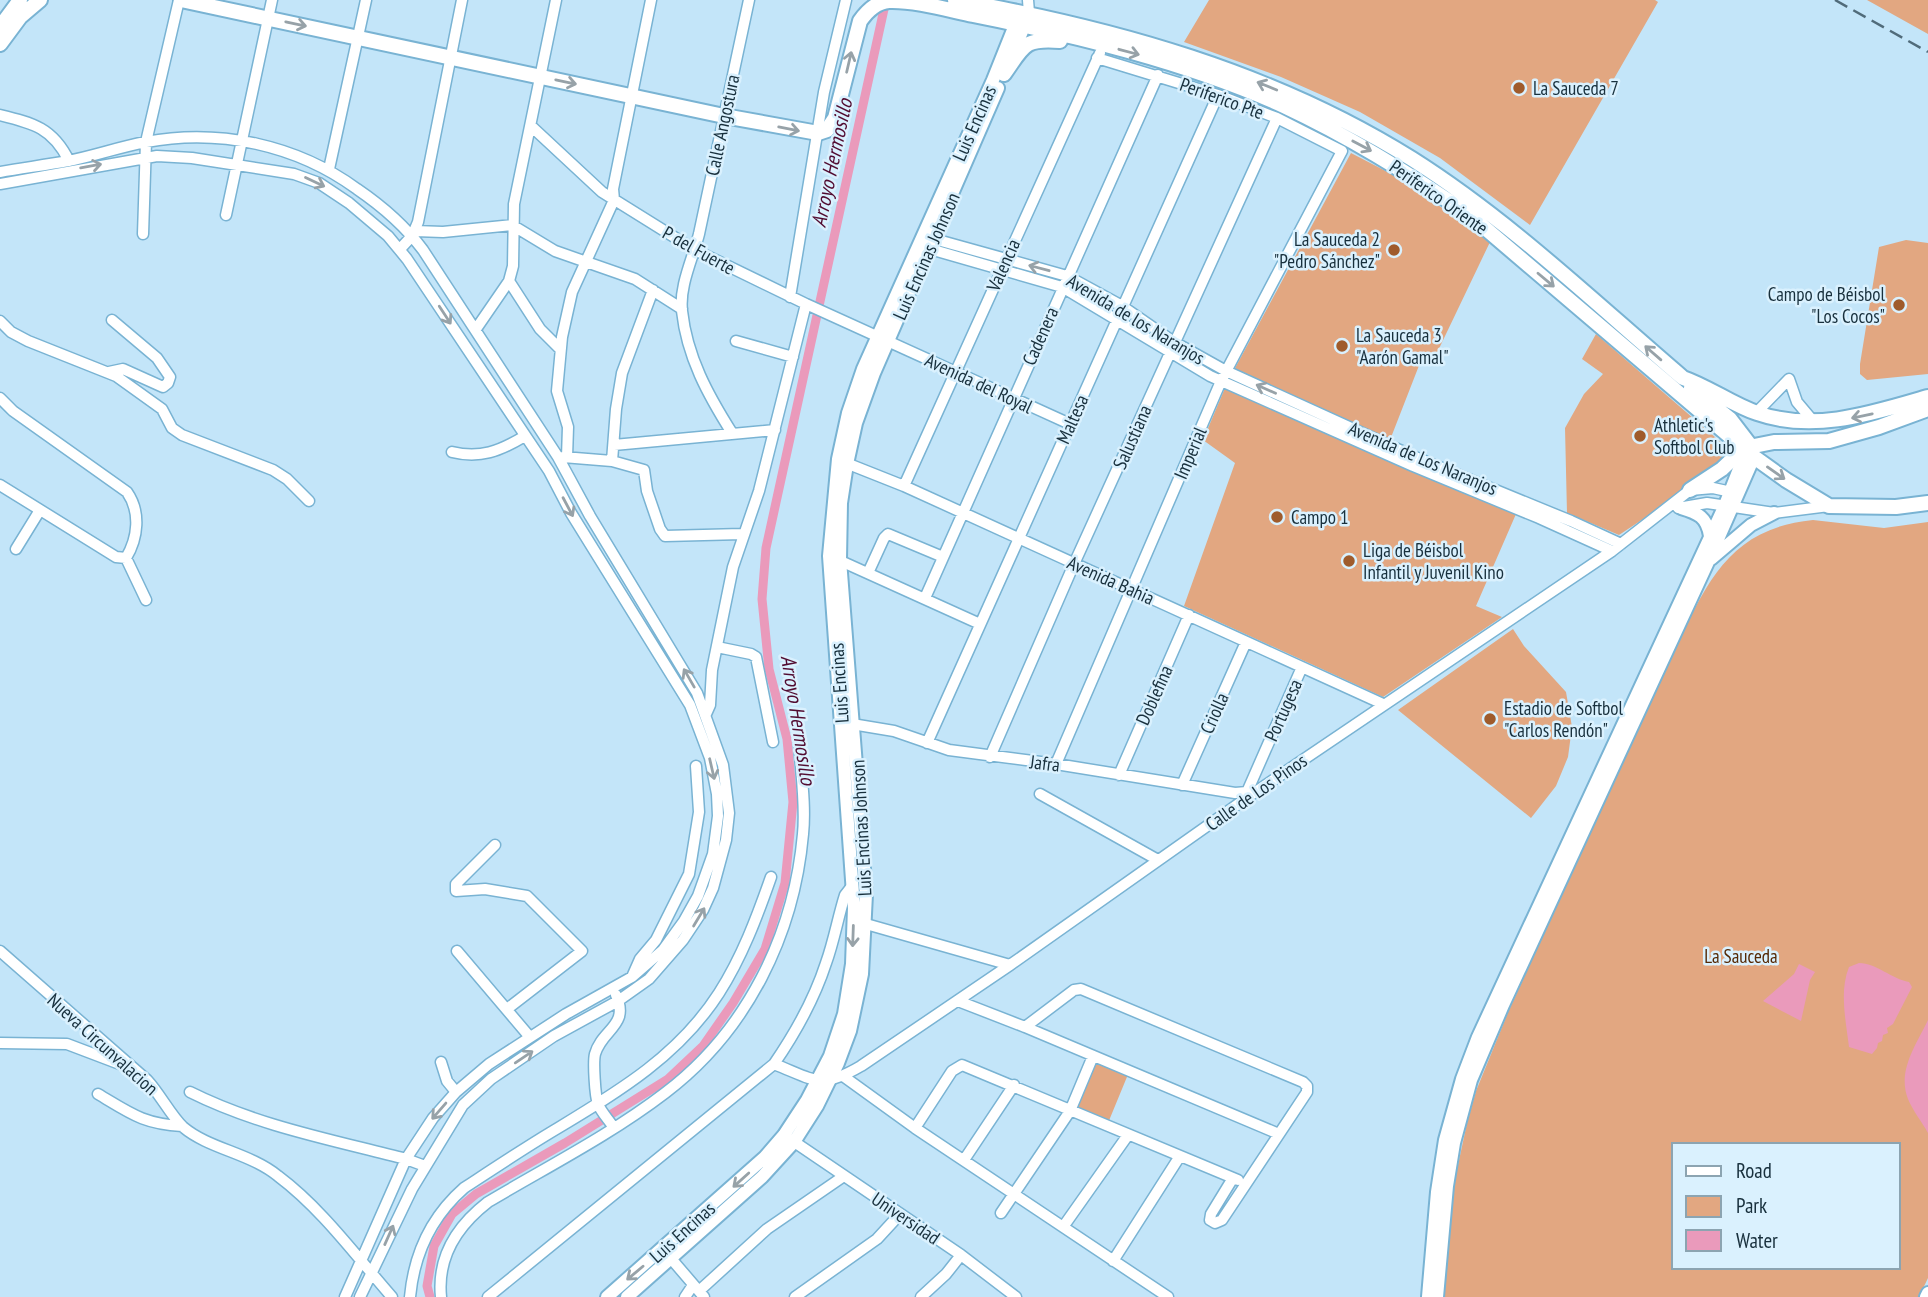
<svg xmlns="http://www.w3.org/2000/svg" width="1928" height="1297" font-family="'PT Sans Narrow',sans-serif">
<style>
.green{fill:#e2a781;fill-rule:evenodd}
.water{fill:#ea9abb}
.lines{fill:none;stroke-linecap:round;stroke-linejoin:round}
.canal{stroke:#ea9abb;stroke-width:9}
.minor-casing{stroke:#79b3d3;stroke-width:13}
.major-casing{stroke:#79b3d3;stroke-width:16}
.highway-casing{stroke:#79b3d3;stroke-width:18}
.minor{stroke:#fff;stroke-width:10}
.major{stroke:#fff;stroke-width:12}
.highway{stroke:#fff;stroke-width:14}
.rail{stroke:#506b7a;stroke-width:2.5;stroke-dasharray:14 7;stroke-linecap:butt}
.oneway{stroke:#97a2a8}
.poi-dot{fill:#9f5b2c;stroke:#daf1fe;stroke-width:2.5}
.labels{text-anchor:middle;stroke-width:5;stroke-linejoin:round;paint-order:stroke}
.poi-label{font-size:19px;fill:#18303d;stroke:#daf1fe;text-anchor:start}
.street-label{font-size:19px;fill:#18303d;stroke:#daf1fe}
.park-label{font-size:19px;fill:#552905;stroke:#daf1fe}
.water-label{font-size:21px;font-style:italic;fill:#520c31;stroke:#daf1fe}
</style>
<rect width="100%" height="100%" fill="#c3e5f9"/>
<path class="green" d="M1209,0H1655L1658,2L1530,225L1440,158L1360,112L1281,77L1184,42Z
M1867,0H1928V34Z
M1351,153L1403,180L1490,242L1435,357L1420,363L1390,440L1234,370Z
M1906,240L1928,243V374L1867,380L1860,374V364L1879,247Z
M1596,334L1723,444C1726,454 1725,459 1720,468L1619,535L1567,513L1565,428L1584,394L1603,374L1582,359Z
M1225,388L1516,514L1476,606L1502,617L1383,697L1184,606L1235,463L1203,440Z
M1813,520L1884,528L1928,522V1278L1919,1297H1443L1452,1193L1467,1123L1476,1091L1509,1010L1675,648C1708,581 1730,528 1813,520ZM1674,1145H1898V1267H1674Z
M1513,629L1524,646L1566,692L1572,727L1568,757L1556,786L1531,818L1398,710Z
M1096,1058L1129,1072L1108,1123L1074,1109Z"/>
<path class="water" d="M1859,963C1876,963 1892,979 1909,982L1912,987L1893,1024L1887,1028L1888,1033L1883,1035L1882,1041L1878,1043L1877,1048L1872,1054L1849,1047C1846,1021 1839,992 1849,967Z
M1799,964L1815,972L1810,980L1801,1021L1763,1001L1794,974Z
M1928,1020V1133C1922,1122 1913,1111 1908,1099C1897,1071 1916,1045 1928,1020Z"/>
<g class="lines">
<path class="canal" d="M430,1297L427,1286L434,1246L452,1214L476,1194L565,1143L668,1079L703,1046L733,1003L765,949L785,883L793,802L787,739L769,669L762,599L766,548L886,0"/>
<g class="minor-casing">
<path id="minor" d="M1028,0L1029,13
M0,115C33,123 53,128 69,161
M531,126L602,192L695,250L806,304L1070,424
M329,169L366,0
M0,172C23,168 46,165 68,161C94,156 119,147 146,142C219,128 297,145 357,189C382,206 405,226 423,250L558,457L590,516L697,693L723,765L729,813L726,840L713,888L703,910L683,940L649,979L618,1001L554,1036L491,1079L463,1105L412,1189L360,1297
M0,184L157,156L192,158L294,174L319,183L349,203L388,236L407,259L549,471L571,513L690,705L710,758L717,794L718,816L713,854L698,896L684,921L663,950L632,977L566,1014L489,1064L456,1092L433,1118L406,1159L345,1297
M226,215L272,0
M415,231L443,232L512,225L555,251L635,279L682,309
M143,234L146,142L179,0
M927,237L1067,276L1122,306L1174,342L1226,371L1415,457L1571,521L1621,544
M923,247L1062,287L1210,376L1413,466L1539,518L1612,551
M400,249L412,236L418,222L462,0
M509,281L540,329L560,349
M790,297L824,92L846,0
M0,321L11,332L28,341L116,376L162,409L172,428L182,435L273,470L287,479L309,501
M476,329L509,281L513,266L514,204L556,0
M736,341L793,357
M109,372L123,369L163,387L168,383L170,377L157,358L112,320
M0,398L13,411L127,492C141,512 138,538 126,558L116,557L0,485
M1756,413L1789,379L1797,402L1813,421
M732,433C708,395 687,357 682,311C679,286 693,258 699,234C715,156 732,78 749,0
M614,445L775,430
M452,452C480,459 500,451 525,436
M563,457L612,461L616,409L622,373L653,290
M567,457L568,427L557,391L562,337L572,292L614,200L613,189L651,0
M612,461L644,470L647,491L660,529L665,536L742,534
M841,461L904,486L1383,704
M904,486L1100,53
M1678,508L1707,503L1774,513L1829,506
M16,549L40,510
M126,558L146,600
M834,558L980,624
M868,573L884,538L888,534L943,557
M925,598L1158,75
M717,647L751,654L756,657L773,742
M706,714L710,705L712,670L733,567L759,491L806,304
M846,723L894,731L949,750L1056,764L1235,793L1247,792L1251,795
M927,743L1218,95
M990,757L1074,564L1277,118
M1056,764L1221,381L1342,151L1277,118L1218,95L1097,58
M1119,775L1189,615
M1182,785L1246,642
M1247,792L1302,667
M1040,794L1158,860
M495,845L456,884V891L485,889L527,896L582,951L507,1009
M866,924L1010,965
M0,951L147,1080C160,1094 171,1116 183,1127C209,1149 250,1153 278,1176C322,1209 356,1256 392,1297
M457,951L529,1036
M632,977L640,959L656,940L689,874L699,812L696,766
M958,1001L1025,1027L1279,1134
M1025,1027L1074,990L1081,989L1303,1082L1307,1086V1092L1222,1220L1215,1223L1210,1220L1211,1214L1233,1178
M0,1043L67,1044L125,1066
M441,1062L447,1081L456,1092
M774,1064C815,1080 820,1090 861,1066L1010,965L1251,795L1612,551L1690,490L1713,488L1736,493
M843,1076L915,1128L1168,1297
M190,1092C258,1126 333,1140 406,1159L425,1166
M98,1094C130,1113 143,1124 182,1126
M614,1128C609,1120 601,1112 598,1104C595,1096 593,1062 595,1054C602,1029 630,1026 616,995
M915,1128L952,1071L962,1065L1238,1180
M790,1139L961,1255L1016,1297
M964,1160L1014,1085
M1001,1213L1070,1111L1093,1056
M1063,1227L1128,1135
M668,1255L704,1297
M1113,1261L1180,1156
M699,1291L767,1229L844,1176
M410,1297C414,1254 431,1217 464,1188C493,1169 523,1149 553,1131C616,1093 678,1057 719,993C742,957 757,917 771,877
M441,1297C437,1257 457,1226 488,1202C547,1167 610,1135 665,1093C747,1031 794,935 803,834C806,805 801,773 799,744
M488,1297L774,1064C796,1032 814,1000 826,963C834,941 838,917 845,895L852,886
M685,1297L693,1285
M795,1297L877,1239L900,1214
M921,1297L946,1274L961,1255"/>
</g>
<g class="major-casing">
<path id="major" d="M1011,58L1028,17
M1681,508C1698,513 1707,517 1710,536
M1711,559L1751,525L1774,513
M607,1297L765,1157L784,1135L807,1100L830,1056L844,1014L852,964L854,908L829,556L838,459L848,413L863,369L993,80L1019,15
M627,1297L762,1177L794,1142L817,1106L838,1063L850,1031L862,974L866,894L840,560L841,503L847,464L856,423L874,373L998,88
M1428,1297L1437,1192L1445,1140L1462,1079L1478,1037L1725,505L1741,464L1744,448
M1437,1297L1447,1186L1454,1143L1471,1080L1503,1005L1708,562L1754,457
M1926,1297L1928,1293"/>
</g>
<g class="highway-casing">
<path id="highway" d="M181,0L724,116L818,133L827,130L835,118L860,21C867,11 876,2 889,1C914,0 949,10 973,15C1078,36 1186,62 1284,106C1350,137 1412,175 1472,217L1754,457L1786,480L1829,506L1896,507L1928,503
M955,0C1114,28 1273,72 1412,159C1510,221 1595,303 1683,378C1709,387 1731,404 1757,413C1814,433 1873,413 1928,397
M0,27L20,0
M0,44L20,17L40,0
M1004,74C1024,46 1023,38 1060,41
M1691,388L1730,419L1753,449
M1690,490L1722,469L1744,448L1774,442L1829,441L1879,427L1928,409"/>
</g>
<use href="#minor" class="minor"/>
<use href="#major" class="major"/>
<use href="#highway" class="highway"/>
<path class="rail" d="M1835,0L1928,52"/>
</g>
<defs><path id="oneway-shaft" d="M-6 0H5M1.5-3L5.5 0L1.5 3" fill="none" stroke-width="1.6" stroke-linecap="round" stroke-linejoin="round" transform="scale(1.75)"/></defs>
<g class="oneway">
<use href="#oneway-shaft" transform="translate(296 24) rotate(12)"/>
<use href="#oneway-shaft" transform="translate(1129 52) rotate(15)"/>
<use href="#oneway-shaft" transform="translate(849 62) rotate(-77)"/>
<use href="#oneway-shaft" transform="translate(566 82) rotate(12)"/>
<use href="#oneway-shaft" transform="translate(1267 86) rotate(-158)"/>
<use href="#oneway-shaft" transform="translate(789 129) rotate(11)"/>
<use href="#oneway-shaft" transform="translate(1362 146) rotate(28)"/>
<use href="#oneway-shaft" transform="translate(91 166) rotate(-10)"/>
<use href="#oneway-shaft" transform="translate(315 182) rotate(25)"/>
<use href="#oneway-shaft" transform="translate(1039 268) rotate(-165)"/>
<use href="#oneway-shaft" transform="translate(1546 280) rotate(40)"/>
<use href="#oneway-shaft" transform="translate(445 315) rotate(57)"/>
<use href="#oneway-shaft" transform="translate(1653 353) rotate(-139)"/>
<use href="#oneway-shaft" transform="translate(1266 389) rotate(-156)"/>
<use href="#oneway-shaft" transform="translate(1862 416) rotate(168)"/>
<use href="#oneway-shaft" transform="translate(1776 473) rotate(35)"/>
<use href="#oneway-shaft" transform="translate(568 507) rotate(62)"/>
<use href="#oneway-shaft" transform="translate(689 678) rotate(-120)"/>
<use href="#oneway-shaft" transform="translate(712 769) rotate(77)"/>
<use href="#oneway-shaft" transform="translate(699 917) rotate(-59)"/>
<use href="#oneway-shaft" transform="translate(853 936) rotate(92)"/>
<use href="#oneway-shaft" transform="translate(524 1057) rotate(-34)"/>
<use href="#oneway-shaft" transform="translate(439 1111) rotate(131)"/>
<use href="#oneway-shaft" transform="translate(741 1180) rotate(138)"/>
<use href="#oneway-shaft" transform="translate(389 1235) rotate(-66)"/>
<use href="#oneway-shaft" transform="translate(635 1273) rotate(140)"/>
</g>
<g class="poi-dot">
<circle cx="1519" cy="88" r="7"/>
<circle cx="1394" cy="250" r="7"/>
<circle cx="1899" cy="305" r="7"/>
<circle cx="1342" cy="346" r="7"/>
<circle cx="1640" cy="436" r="7"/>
<circle cx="1277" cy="517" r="7"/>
<circle cx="1349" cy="561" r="7"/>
<circle cx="1490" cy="719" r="7"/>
</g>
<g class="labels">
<g class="poi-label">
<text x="1533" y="95">La Sauceda 7</text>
<text x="1380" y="246" text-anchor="end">La Sauceda 2<tspan x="1380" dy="22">"Pedro Sánchez"</tspan></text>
<text x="1885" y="301" text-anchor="end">Campo de Béisbol<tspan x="1885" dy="22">"Los Cocos"</tspan></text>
<text x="1356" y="342">La Sauceda 3<tspan x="1356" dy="22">"Aarón Gamal"</tspan></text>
<text x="1654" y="432">Athletic's<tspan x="1654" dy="22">Softbol Club</tspan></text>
<text x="1291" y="524">Campo 1</text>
<text x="1363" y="557">Liga de Béisbol<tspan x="1363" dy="22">Infantil y Juvenil Kino</tspan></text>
<text x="1504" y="715">Estadio de Softbol<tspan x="1504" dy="22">"Carlos Rendón"</tspan></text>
</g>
<g class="street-label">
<text transform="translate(1222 98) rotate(20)" y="7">Periferico Pte</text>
<text transform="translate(974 123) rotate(-66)" y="7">Luis Encinas</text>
<text transform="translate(722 125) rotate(-78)" y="7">Calle Angostura</text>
<text transform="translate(1439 197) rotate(35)" y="7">Periferico Oriente</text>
<text transform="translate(699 250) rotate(29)" y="7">P del Fuerte</text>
<text transform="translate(926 256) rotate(-66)" y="7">Luis Encinas Johnson</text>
<text transform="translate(1003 265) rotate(-66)" y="7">Valencia</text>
<text transform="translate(1136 319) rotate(31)" y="7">Avenida de los Naranjos</text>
<text transform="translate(1040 336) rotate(-66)" y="7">Cadenera</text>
<text transform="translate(979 383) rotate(25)" y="7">Avenida del Royal</text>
<text transform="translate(1072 419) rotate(-66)" y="7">Maltesa</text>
<text transform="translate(1132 437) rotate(-66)" y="7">Salustiana</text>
<text transform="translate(1190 453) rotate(-67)" y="7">Imperial</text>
<text transform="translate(1423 458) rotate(23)" y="7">Avenida de Los Naranjos</text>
<text transform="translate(1111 580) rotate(24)" y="7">Avenida Bahia</text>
<text transform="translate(839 683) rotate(-94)" y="7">Luis Encinas</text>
<text transform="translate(1154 695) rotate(-66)" y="7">Doblefina</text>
<text transform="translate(1283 710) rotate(-66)" y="7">Portugesa</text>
<text transform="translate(1214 713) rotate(-66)" y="7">Criolla</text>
<text transform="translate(1045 763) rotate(7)" y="7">Jafra</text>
<text transform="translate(1256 792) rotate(-35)" y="7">Calle de Los Pinos</text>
<text transform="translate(861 828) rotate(-93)" y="7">Luis Encinas Johnson</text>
<text transform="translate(103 1044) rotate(42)" y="7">Nueva Circunvalacion</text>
<text transform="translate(906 1218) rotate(34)" y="7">Universidad</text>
<text transform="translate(682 1232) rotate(-42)" y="7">Luis Encinas</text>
</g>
<g class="park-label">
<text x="1741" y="963">La Sauceda</text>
</g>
<g class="water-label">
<text transform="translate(832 163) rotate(-78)" y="7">Arroyo Hermosillo</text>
<text transform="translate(798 720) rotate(81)" y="7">Arroyo Hermosillo</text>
</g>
</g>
<rect x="1672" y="1143" width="228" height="126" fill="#daf1fe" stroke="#8ca4b1" stroke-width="2"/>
<rect x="1686" y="1166" width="35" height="10" fill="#ffffff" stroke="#8ca4b1" stroke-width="2"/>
<text x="1736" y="1178" font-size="21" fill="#18303d">Road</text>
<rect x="1686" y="1196" width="35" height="21" fill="#e2a781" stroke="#8ca4b1" stroke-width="2"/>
<text x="1736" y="1213" font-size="21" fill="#18303d">Park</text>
<rect x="1686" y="1230" width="35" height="21" fill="#ea9abb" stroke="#8ca4b1" stroke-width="2"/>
<text x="1736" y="1248" font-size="21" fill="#18303d">Water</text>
</svg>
